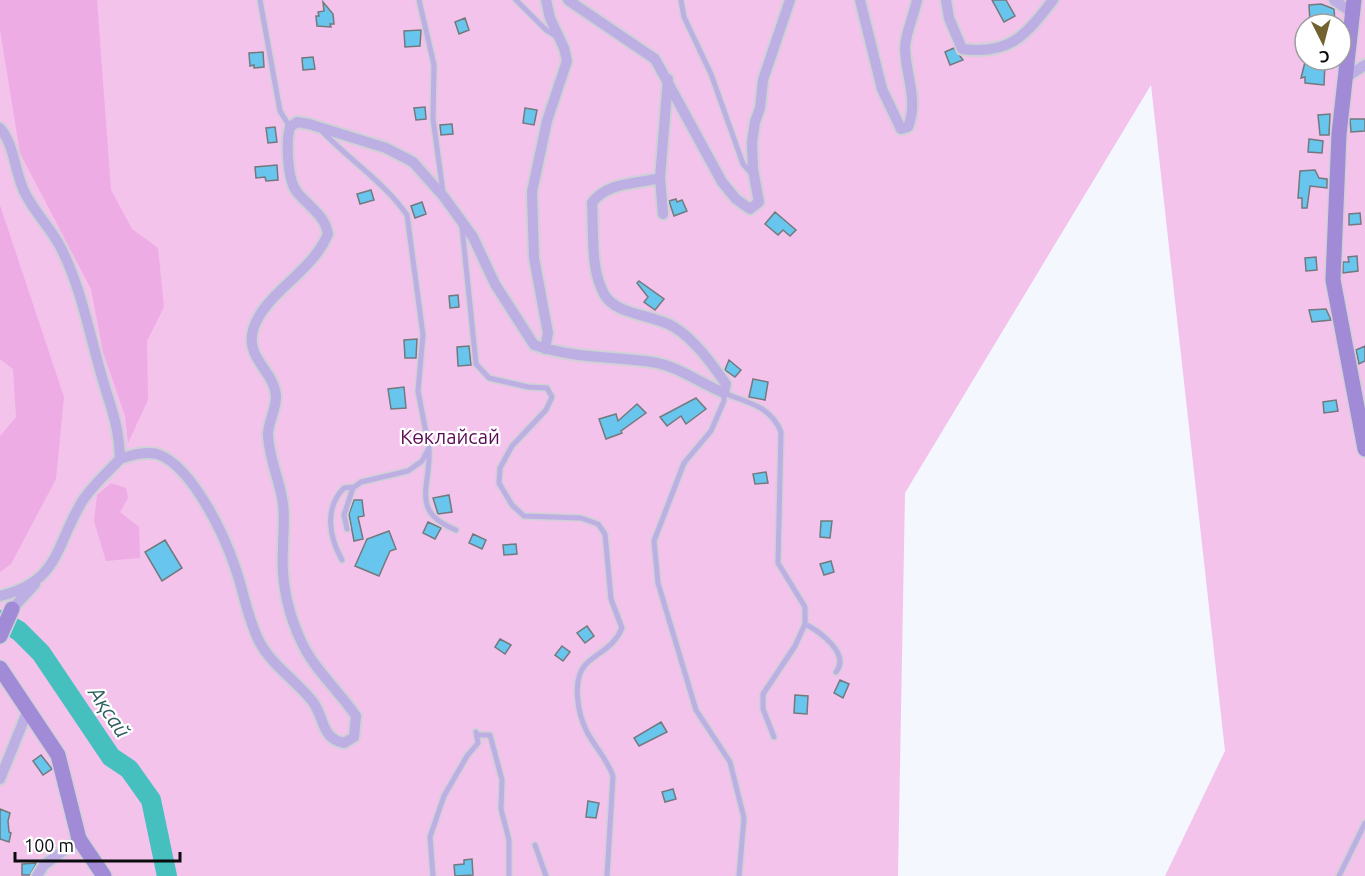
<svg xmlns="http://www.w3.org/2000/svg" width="1365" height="876" font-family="Ubuntu,sans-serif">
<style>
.green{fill:#f3c3ec;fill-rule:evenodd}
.forest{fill:#eeace5}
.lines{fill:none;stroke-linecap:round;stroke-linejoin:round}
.river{stroke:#46bfbf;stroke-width:20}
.building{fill:#68c5ee;stroke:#73797c;stroke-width:1.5}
.lane-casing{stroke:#cfd1d7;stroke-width:8}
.street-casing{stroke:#cfd1d7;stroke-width:14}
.secondary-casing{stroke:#cfd1d7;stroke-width:18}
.lane{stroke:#bdaee3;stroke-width:5}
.street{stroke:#bdaee3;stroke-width:10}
.secondary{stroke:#a18ad6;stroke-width:15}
.labels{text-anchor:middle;stroke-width:4.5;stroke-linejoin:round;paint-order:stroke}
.park-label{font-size:20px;fill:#5a0c54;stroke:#fff}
.water-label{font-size:21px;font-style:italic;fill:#2b5e5e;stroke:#fff}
</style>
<rect width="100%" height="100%" fill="#f4f7fd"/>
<path class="green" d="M0,0H1365V876H1165L1225,751L1151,85L905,493L898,876H0ZM1305,24H1341V60H1305Z"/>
<path class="forest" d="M0,0H97L111,190L132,229L158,248L164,307L147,341L148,400L128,443L125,416L103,352L91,289L20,153L0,30Z
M0,205L64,397L56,479L11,564L0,572V436L16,417L13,369L0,359Z
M111,483L126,488L128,498L120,512L139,527L140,558L106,561L94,521L97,495Z"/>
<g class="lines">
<path class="river" d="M0,620L19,631L41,653L111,757L129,769L151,800L167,876"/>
</g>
<path class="building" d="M992,0H1006L1015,16L1004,22Z
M323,2L333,14L334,24H330L331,27L317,26L316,16H319L318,12L324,11Z
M1321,4L1334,9L1335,22L1310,23L1309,5Z
M465,18L469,30L459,34L455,22Z
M421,30L420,46L405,47L404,31Z
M954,48L963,60L950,65L945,52Z
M263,52L264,67L254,68V65L250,66L249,53Z
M313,57L315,69L303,70L302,58Z
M1305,62L1325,63L1324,85L1305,83V77L1301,78Z
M425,107L426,119L416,120L414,108Z
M525,108L537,110L534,125L523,123Z
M1330,114L1329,135H1320L1318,115Z
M1350,119H1365V131L1351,132Z
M452,124L453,134L441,135L440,125Z
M275,127L277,142L268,143L266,128Z
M1309,139L1323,141L1322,153L1308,152Z
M277,165L278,180L266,181L265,177L256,178L255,167Z
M1315,170L1319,178L1327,179V188L1310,186L1307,208H1302V198H1298L1300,171Z
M371,190L374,200L360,204L357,194Z
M676,199L677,202L682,200L687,211L674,216L669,201Z
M422,202L426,214L415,218L411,206Z
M775,212L796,230L790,236L783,230L778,235L765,224Z
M1360,213L1361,224L1349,225V214Z
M1357,256L1358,271L1343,273V262H1349L1348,257Z
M1316,257L1317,270L1306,271L1305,258Z
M639,281L664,299L655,310L644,302L648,297L637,283Z
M458,295L459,307L450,308L449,296Z
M1326,309L1331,320L1312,322L1309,310Z
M417,339L416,358H405L404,340Z
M469,346L471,365L458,366L457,347Z
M1365,346V361L1359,364L1356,350Z
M729,360L741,370L735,377L725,370Z
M753,379L768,382L765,400L749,397Z
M404,387L406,408L391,409L388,389Z
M696,398L706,409L686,424L681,416L667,426L660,417Z
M1336,400L1338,411L1324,413L1323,402Z
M637,404L646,413L621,431L622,433L606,439L599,419L616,414L618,421Z
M766,472L768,483L755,484L753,474Z
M449,495L452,512L438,514L433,498Z
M354,500H362L364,516L358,517L363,539L354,541L349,514Z
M821,521H832L830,538L820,537Z
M428,522L441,528L435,539L423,533Z
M389,531L396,549L390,551L379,576L355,566L367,539Z
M473,534L486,540L482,549L469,543Z
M165,540L182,568L162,581L145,552Z
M516,544L517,554L504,555L503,545Z
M831,561L834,572L824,575L820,564Z
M587,626L594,636L585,643L577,633Z
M500,639L511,645L505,654L495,647Z
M562,646L570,652L563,661L555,655Z
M840,680L849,684L843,698L834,693Z
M795,695L808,696L807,714L794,713Z
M661,722L667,732L639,746L634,738Z
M41,755L52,769L43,775L33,761Z
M673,789L676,799L665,802L662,792Z
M588,801L599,803L596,818L586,817Z
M0,809L10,813L8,821L9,832L11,833L9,842L0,839Z
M472,859L473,875L455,876L454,865L464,864V860Z
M22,864L36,863V864L30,875H22Z"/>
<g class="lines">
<g class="lane-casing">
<path id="lane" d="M260,0L280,111L290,127
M419,0L434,65L433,119L443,192
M516,0L546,30L558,37
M681,0L684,17L711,74L743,164L752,174
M321,130C348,159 384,182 407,215L423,335L418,391L429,448L422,461L408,471L361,482L353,488L344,515L347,529
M462,227L476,364L489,378L528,387L547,388L552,397L546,410L512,446L500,468L499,483L512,505L524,516L581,518L598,524L605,534L611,599L622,628C614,647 600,651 586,664C571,680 578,714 587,732C595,747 607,759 613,776L607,876
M429,450C431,487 409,511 456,530
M342,560C329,537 324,508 344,488L354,487
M805,624C819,631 851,654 836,672
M477,735H490L502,780L501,809L509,840V876
M535,845L546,876
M433,876L430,837L444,796L467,756L478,743L476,732
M739,876L744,818L730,762L696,710L658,583L654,541L684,463L711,431L724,401V393C748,403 771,406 781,432L778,563L805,607V624L795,646L763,694V709L774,737
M1339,876L1365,823"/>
</g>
<g class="street-casing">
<path id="street" d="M568,0L655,59L722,182L736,199L750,209L759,202L753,170L752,142L755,122L760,108L763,80L790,0
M860,0L882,89L901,129L908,127C919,100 905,74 905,47C906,32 914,15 917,0
M946,0L949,18L962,49C1010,55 1025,36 1053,0
M1334,0L1353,13
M1345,78L1365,65
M0,128C15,146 14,170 24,191C33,211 51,228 61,248C81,288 88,328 100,370C109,404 119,422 120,459C108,472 93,485 83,500C55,545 61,581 0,596
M663,214L660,178L668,79
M545,349L548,333L534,258L532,192L547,121L567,61L564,48L550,18L546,0
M120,459C132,455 148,450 160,455C193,469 224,534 235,567C244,592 247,617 259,641C272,666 296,680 313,702C325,719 321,738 344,743L354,737L356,716C339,691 314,669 302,643C288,614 281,581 283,549C283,534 285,520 283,504C280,480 268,457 268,433C269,421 276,409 276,397C275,371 245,359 253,330C263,294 312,273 328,234C325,215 308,206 297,192C287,180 286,141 290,127L297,122L309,124L386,148L413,162L444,197L473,237L495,284L534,345C577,359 610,356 652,362C678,366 700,383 724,393L726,384C712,364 695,340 674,327C654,314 616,316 604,294C590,269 594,232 592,203C607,182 636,184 660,178
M12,609L35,584
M0,779L28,710
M37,876L44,865L79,839"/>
</g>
<g class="secondary-casing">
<path id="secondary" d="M1354,0L1339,134L1333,280L1365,449
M0,636L12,609
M0,668L58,755L79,839L104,876"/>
</g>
<use href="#lane" class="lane"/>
<use href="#street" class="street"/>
<use href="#secondary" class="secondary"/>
</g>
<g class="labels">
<g class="park-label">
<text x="450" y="444">Көклайсай</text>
</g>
<g class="water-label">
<text transform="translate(109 712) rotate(56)" y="7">Ақсай</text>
</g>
</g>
<g transform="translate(1323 42) rotate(174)"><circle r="28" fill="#ffffff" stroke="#9d9e9e" stroke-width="1.5"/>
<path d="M0-4.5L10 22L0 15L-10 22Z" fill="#71622f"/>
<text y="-9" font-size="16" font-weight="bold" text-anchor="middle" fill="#0b0c0d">С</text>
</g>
<path d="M15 852v9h165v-9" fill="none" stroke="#0b0c0d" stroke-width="3"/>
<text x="24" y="852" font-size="18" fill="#0b0c0d" stroke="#ffffff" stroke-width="4.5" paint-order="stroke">100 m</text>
</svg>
